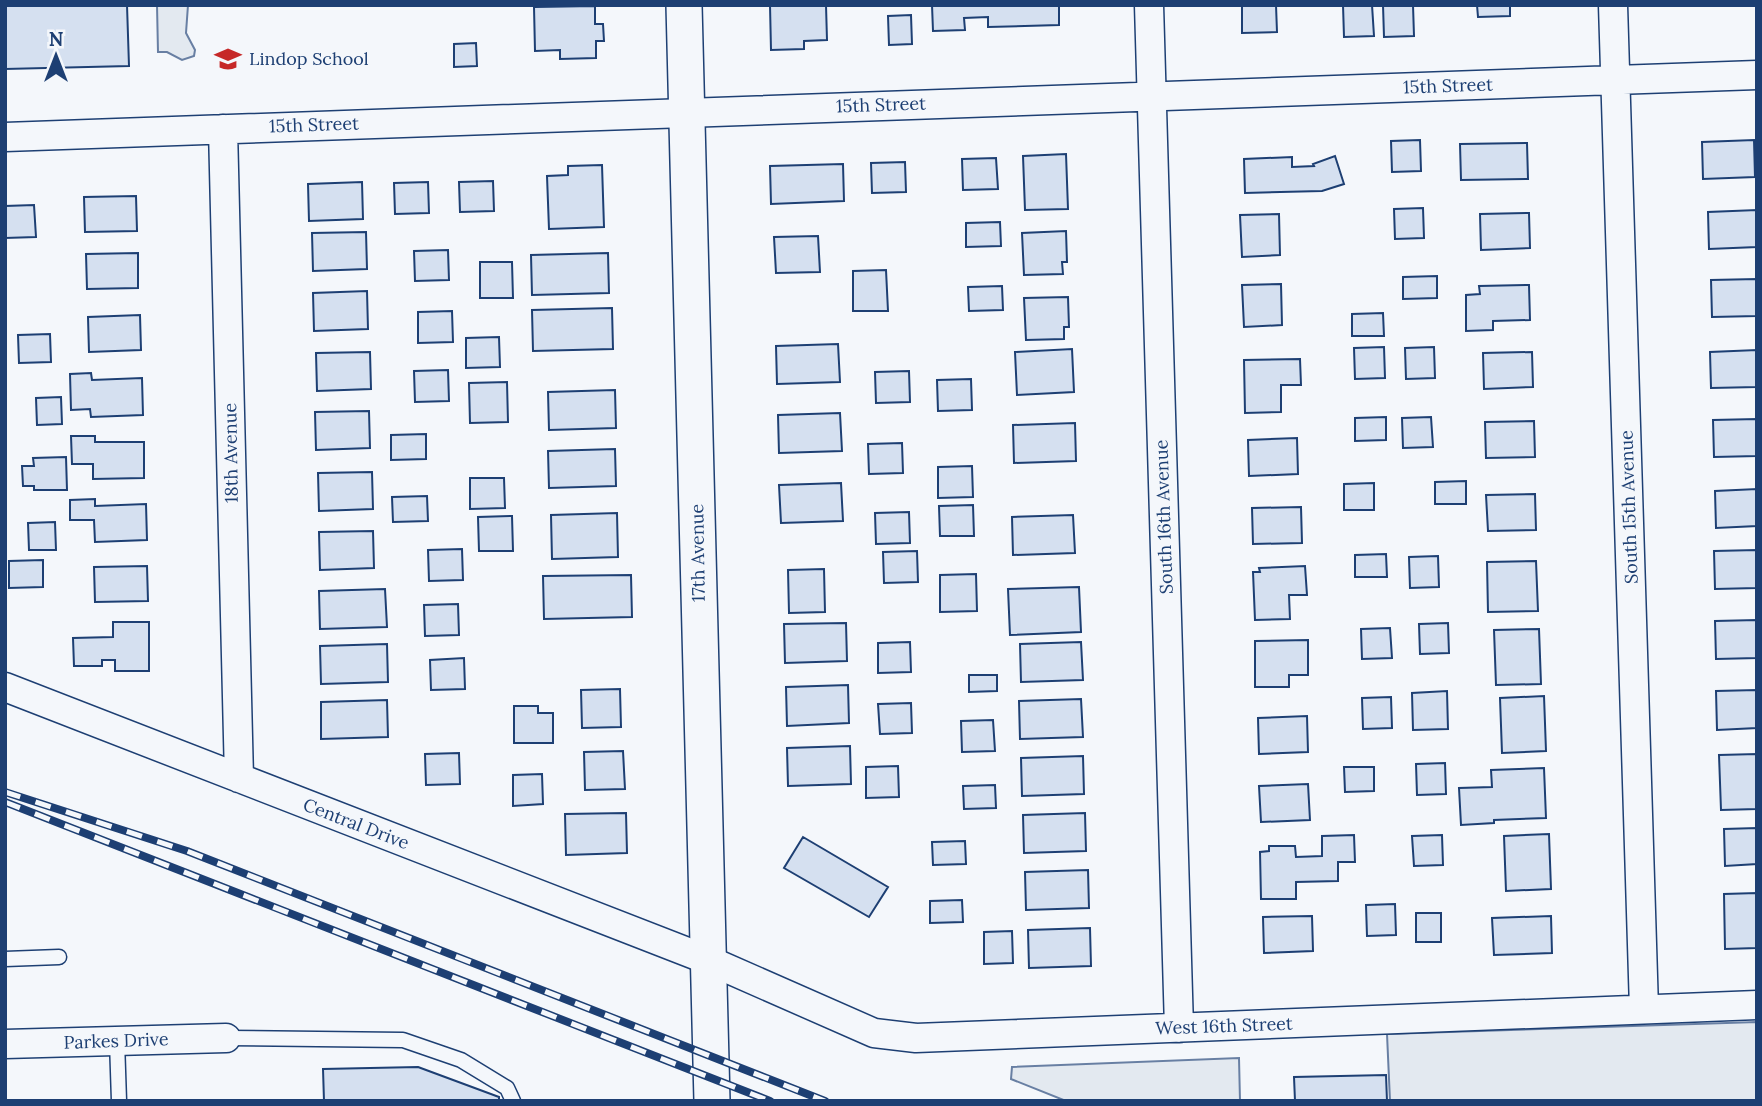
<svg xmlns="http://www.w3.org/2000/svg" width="1762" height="1106" font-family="Lora,serif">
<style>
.green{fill:#e3e9f0;stroke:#687fa3;stroke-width:2}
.building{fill:#d5e0f0;stroke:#1d3f73;stroke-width:2}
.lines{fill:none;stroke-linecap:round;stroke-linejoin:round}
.service-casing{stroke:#1d3f73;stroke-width:17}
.minor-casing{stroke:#1d3f73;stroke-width:31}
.tertiary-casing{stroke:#1d3f73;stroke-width:38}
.service{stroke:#f4f7fb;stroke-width:14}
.minor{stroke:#f4f7fb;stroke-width:28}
.tertiary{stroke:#f4f7fb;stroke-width:35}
.rail-casing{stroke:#1d3f73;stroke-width:8}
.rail{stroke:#f4f7fb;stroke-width:5;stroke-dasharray:16;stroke-linecap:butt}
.labels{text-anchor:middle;stroke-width:5;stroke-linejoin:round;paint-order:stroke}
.poi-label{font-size:18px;fill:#1d3f73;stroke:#f4f7fb;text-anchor:start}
.street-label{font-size:18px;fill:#1d3f73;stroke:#f4f7fb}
</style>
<rect width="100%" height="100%" fill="#f4f7fb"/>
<path class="green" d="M157,5H188L186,33L195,50L194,56L182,60L167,52H158Z
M1757,1022V1101H1390L1387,1034Z
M1239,1058L1240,1101H1066L1011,1079L1012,1067Z"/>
<path class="building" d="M5,5H127L129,66L5,69Z
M770,5H826L827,40L804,41V49L771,50Z
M932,5H1059V25L988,27V17L964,18L965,30L933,31Z
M1242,5H1276L1277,32L1242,33Z
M1343,5H1372L1374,36L1344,37Z
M1383,5H1413L1414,36L1384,37Z
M1477,5H1510V16L1478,17Z
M595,6V24H603L604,41H596V58L560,59V50L535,51L534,7Z
M911,15L912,44L889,45L888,16Z
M476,43L477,66L454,67V44Z
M1420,140L1421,171L1392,172L1391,141Z
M1754,140L1755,177L1703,179L1702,142Z
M1527,143L1528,179L1461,180L1460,144Z
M1066,154L1068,209L1025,210L1023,156Z
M1335,156L1344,184L1322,191L1245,193L1244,159L1292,157V167L1314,166L1313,164Z
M996,158L998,189L963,190L962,159Z
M905,162L906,192L872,193L871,163Z
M843,164L844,201L771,204L770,166Z
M602,165L604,227L549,229L547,176L568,175V166Z
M493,181L494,211L460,212L459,182Z
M362,182L363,219L309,221L308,184Z
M428,182L429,213L395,214L394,183Z
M136,196L137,231L85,232L84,197Z
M34,205L36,237L5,238V206Z
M1423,208L1424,238L1395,239L1394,209Z
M1757,210V247L1709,249L1708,212Z
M1529,213L1530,248L1481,250L1480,214Z
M1279,214L1280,255L1242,257L1240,215Z
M1000,222L1001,246L966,247V223Z
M1066,231L1067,262H1062L1063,274L1024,275L1022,233Z
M366,232L367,269L313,271L312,233Z
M818,236L820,272L776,273L774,237Z
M448,250L449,280L415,281L414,251Z
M138,253V288L87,289L86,254Z
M608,253L609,293L532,295L531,255Z
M480,262H512L513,298H480Z
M886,270L888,311H853V271Z
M1437,276V298L1403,299V277Z
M1757,279V316L1712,317L1711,280Z
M1281,284L1282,325L1244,327L1242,285Z
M1529,285L1530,320L1493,321V330L1466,331V295L1480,294L1479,286Z
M1002,286L1003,310L969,311L968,287Z
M367,291L368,329L314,331L313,293Z
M1068,297L1069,327H1064V339L1026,340L1024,298Z
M612,308L613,349L533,351L532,310Z
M452,311L453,342L418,343V312Z
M1383,313L1384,336H1352V314Z
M140,315L141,350L89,352L88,317Z
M50,334L51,362L19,363L18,335Z
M499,337L500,367L466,368V338Z
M838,344L840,382L777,384L776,346Z
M1384,347L1385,378L1355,379L1354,348Z
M1434,347L1435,378L1406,379L1405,348Z
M1072,349L1074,392L1017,395L1015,352Z
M1757,350V387L1711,388L1710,352Z
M370,352L371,389L317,391L316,353Z
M1532,352L1533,387L1484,389L1483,353Z
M1300,359L1301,385H1281V412L1245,413L1244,360Z
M448,370L449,401L415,402L414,371Z
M909,371L910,402L876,403L875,372Z
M91,373L92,380L142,378L143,415L91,417L90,409L71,410L70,374Z
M971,379L972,410L938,411L937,380Z
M507,382L508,422L470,423L469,383Z
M615,390L616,428L549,430L548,392Z
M61,397L62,424L37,425L36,398Z
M369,411L370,448L316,450L315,412Z
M840,413L842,451L779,453L778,415Z
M1386,417V440L1355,441V418Z
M1431,417L1433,447L1403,448L1402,418Z
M1757,419V456L1714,457L1713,420Z
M1534,421L1535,457L1486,458L1485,422Z
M1075,423L1076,461L1014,463L1013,425Z
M426,434V459L391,460V435Z
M71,436H95V442H144V478L93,479V464H72Z
M1297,438L1298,474L1249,476L1248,440Z
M902,443L903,473L869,474L868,444Z
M615,449L616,486L549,488L548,451Z
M66,457L67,490H34V486H23L22,466H34L33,458Z
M972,466L973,497L938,498V467Z
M372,472L373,509L319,511L318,473Z
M470,478H504L505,508L470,509Z
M1466,481V504H1435V482Z
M841,483L843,521L781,523L779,485Z
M1374,483V510H1344V484Z
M1757,489V526L1716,528L1715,491Z
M1535,494L1536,530L1488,531L1486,495Z
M427,496L428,521L393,522L392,497Z
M95,499V506L146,504L147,540L95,542L94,520H70V500Z
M973,505L974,536H940L939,506Z
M1301,507L1302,543L1253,544L1252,508Z
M909,512L910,543L876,544L875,513Z
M617,513L618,557L552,559L551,515Z
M1073,515L1075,553L1013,555L1012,517Z
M512,516L513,551H479L478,517Z
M55,522L56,550H29L28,523Z
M373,531L374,568L320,570L319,532Z
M462,549L463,580L429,581L428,550Z
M1757,550V588L1715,589L1714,551Z
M917,551L918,582L884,583L883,552Z
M1386,554L1387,577H1355V555Z
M1438,556L1439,587L1410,588L1409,557Z
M43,560V587L9,588V561Z
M1536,561L1538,611L1488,612L1487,562Z
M147,566L148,601L95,602L94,567Z
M1305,566L1307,595H1289L1290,619L1255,620L1253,572H1260L1259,568Z
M824,569L825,612L789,613L788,570Z
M976,574L977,611L940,612V575Z
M631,575L632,617L544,619L543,576Z
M1079,587L1081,632L1010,635L1008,589Z
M385,589L387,627L320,629L319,591Z
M458,604L459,635L425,636L424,605Z
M1757,620V658L1716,659L1715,621Z
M113,622H149V671H115V660H102V666H74L73,638L113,637Z
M846,623L847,661L785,663L784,624Z
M1448,623L1449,653L1420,654L1419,624Z
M1390,628L1392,658L1362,659L1361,629Z
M1539,629L1541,684L1496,685L1494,630Z
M1308,640V675H1289V687H1255V641Z
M910,642L911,672L878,673V643Z
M1081,642L1083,680L1021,682L1020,644Z
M387,644L388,682L321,684L320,646Z
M464,658L465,689L431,690L430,660Z
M969,675H997V691L969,692Z
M848,685L849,723L787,726L786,687Z
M620,689L621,727L582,728L581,690Z
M1757,690V728L1717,730L1716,691Z
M1447,691L1448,729L1413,730L1412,693Z
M1544,696L1546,751L1502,753L1500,698Z
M1391,697L1392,728L1363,729L1362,698Z
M1081,699L1083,737L1020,739L1019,701Z
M387,700L388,737L321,739V702Z
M911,703L912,733L880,734L878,704Z
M514,706H538V713H553V743H514Z
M1307,716L1308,752L1259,754L1258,718Z
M993,720L995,751L962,752L961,721Z
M850,746L851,784L788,786L787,748Z
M623,751L625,789L585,790L584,752Z
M459,753L460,784L426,785L425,754Z
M1757,754V809L1721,810L1719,755Z
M1083,756L1084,794L1022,796L1021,758Z
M1445,763L1446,794L1417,795L1416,764Z
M898,766L899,797L866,798V767Z
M1344,767H1374V791L1345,792Z
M1544,768L1546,818L1494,820V823L1461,825L1459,788L1492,787L1491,770Z
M542,774L543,804L513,806V775Z
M1308,784L1310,820L1261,822L1259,786Z
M995,785L996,808L964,809L963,786Z
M626,813L627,853L566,855L565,814Z
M1085,813L1086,851L1024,853L1023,815Z
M1757,828V864L1725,866L1724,829Z
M1549,834L1551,889L1506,891L1504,836Z
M1354,835L1355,862H1338V881L1296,882V899H1261L1260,852L1269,851V846H1295L1296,857L1322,856V836Z
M1442,835L1443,865L1414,866L1412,836Z
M803,837L888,887L869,917L784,868Z
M965,841L966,864L933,865L932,842Z
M1088,870L1089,908L1026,910L1025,872Z
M1757,893V948L1725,949L1724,894Z
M962,900L963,922L930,923V901Z
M1395,904L1396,935L1367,936L1366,905Z
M1416,913H1441V942H1416Z
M1312,916L1313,951L1264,953L1263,917Z
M1551,916L1552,953L1494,955L1492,918Z
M1090,928L1091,966L1029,968L1028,930Z
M1012,931L1013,963L984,964V932Z
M418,1067L499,1097V1101H324L323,1069Z
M1386,1075L1387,1101H1295L1294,1077Z"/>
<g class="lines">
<g class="service-casing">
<path id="service" d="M5,959L59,957
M226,1038L403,1040L461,1060L507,1088L513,1101
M117,1041L119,1101"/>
</g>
<g class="minor-casing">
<path id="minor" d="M1149,5L1179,1028
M1613,5L1644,1009
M223,129L239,778
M5,137L1757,75
M5,687L708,960L874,1033L916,1038L1757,1005
M5,1044L226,1038"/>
</g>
<g class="tertiary-casing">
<path id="tertiary" d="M684,5L712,1101"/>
</g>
<use href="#service" class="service"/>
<use href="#minor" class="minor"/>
<use href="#tertiary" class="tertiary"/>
<g class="rail-casing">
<path id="rail" d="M5,792L187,851L825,1101
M5,802L770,1101"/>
</g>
<use href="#rail" class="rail"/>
</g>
<defs>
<g id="school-bare" transform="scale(2.1)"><path d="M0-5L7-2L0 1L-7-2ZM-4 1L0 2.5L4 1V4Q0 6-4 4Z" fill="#c62828" stroke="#f4f7fb" stroke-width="2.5" paint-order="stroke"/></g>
</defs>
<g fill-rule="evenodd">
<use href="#school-bare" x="228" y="59"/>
</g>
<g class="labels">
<g class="poi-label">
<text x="249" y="65">Lindop School</text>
</g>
<g class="street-label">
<text transform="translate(1448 86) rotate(-2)" y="6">15th Street</text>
<text transform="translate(881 105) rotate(-2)" y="6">15th Street</text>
<text transform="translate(314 125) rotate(-2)" y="6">15th Street</text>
<text transform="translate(231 453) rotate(-91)" y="6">18th Avenue</text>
<text transform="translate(1629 507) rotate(-92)" y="6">South 15th Avenue</text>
<text transform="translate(1164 517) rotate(-92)" y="6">South 16th Avenue</text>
<text transform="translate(698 553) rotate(-91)" y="6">17th Avenue</text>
<text transform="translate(356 824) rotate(21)" y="6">Central Drive</text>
<text transform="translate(1224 1026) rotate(-2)" y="6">West 16th Street</text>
<text transform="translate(116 1041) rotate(-2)" y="6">Parkes Drive</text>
</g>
</g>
<rect width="1762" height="1106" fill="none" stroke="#1d3f73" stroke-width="14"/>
<g transform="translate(56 56)" stroke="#f4f7fb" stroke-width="5" paint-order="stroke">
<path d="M0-5L12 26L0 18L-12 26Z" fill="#1d3f73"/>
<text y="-10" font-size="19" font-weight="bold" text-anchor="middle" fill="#1d3f73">N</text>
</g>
</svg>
